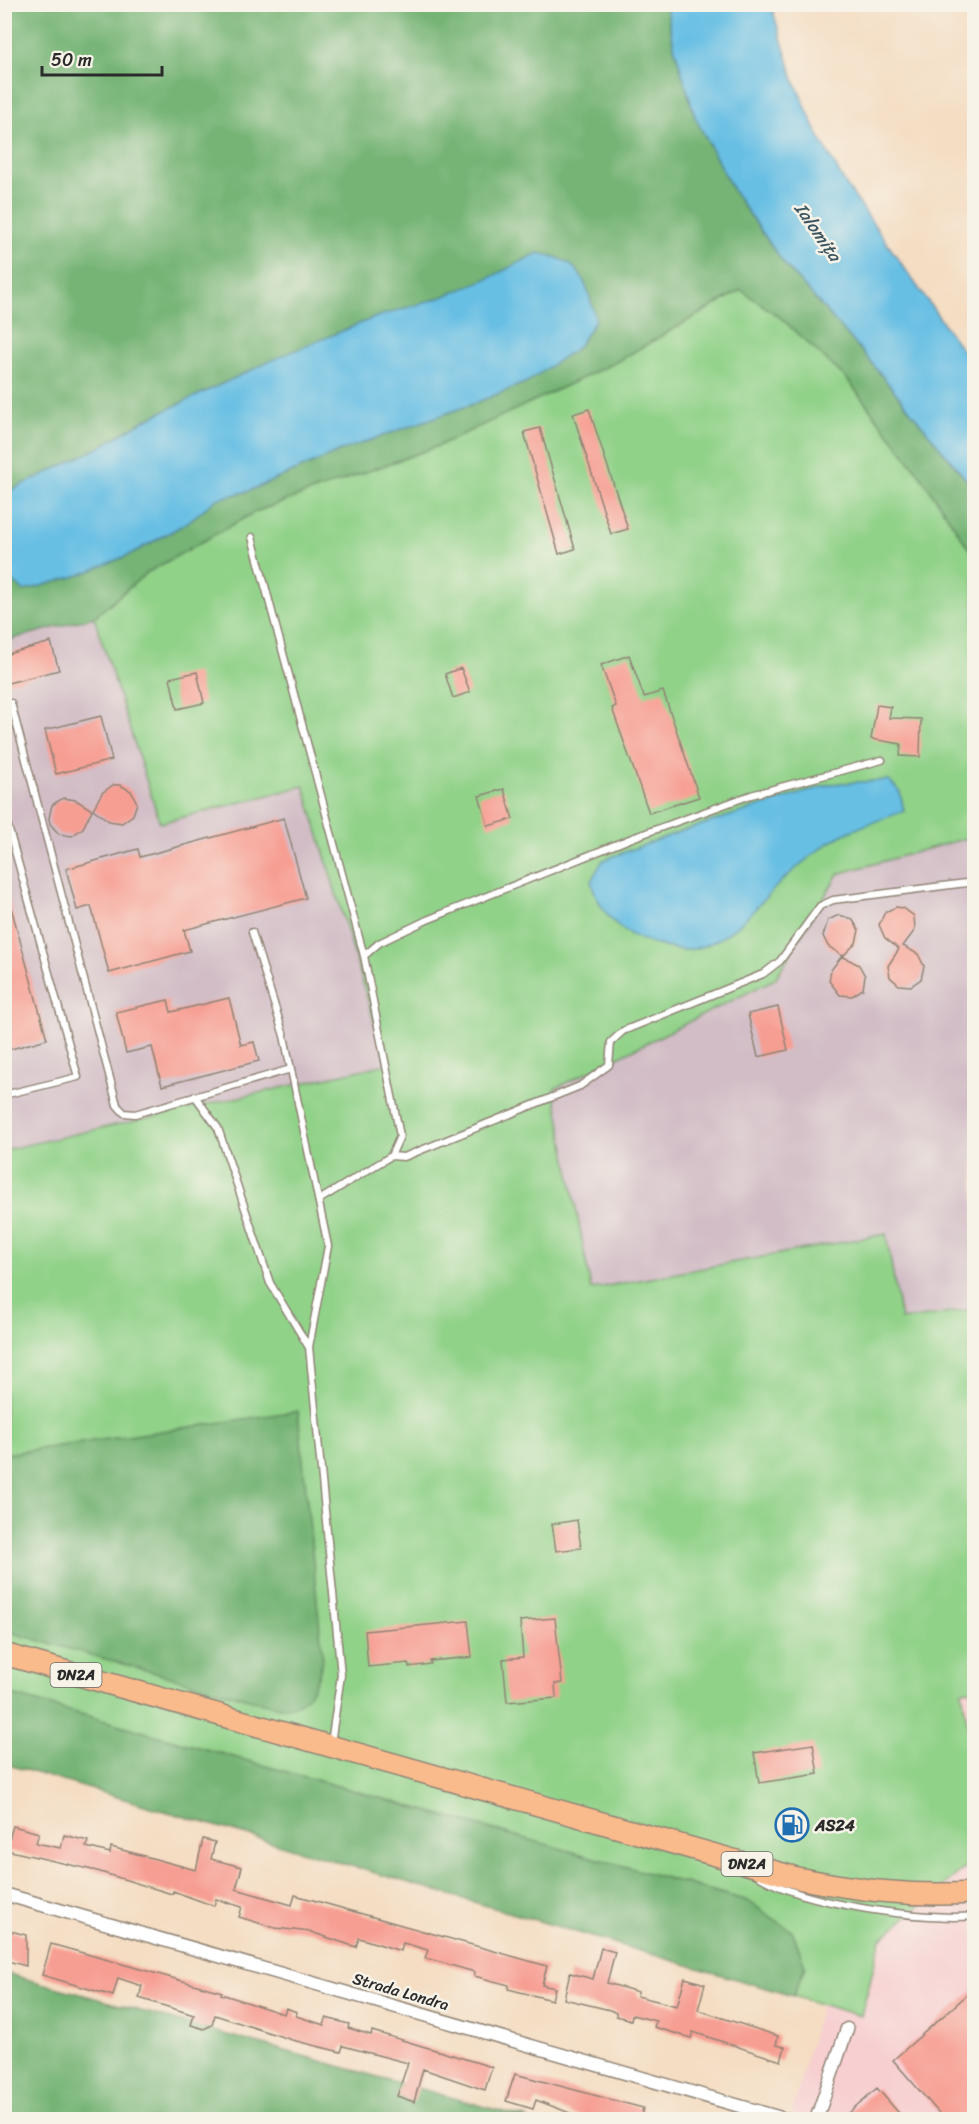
<svg xmlns="http://www.w3.org/2000/svg" width="979" height="2124" font-family="Sriracha,sans-serif">
<style>
.built{fill:#f7cfd1}
.industrial{fill:#d2bdc6}
.green{fill:#91d289;stroke:#5e7e5a;stroke-width:1.5}
.forest{fill:#74b475;stroke:#507050;stroke-width:1.5}
.water{fill:#67bfe4;stroke:#497588;stroke-width:1.5}
.building{fill:#f79e93}
.lines{fill:none;stroke-linecap:round;stroke-linejoin:round}
.service-casing{stroke:#908476;stroke-width:9}
.minor-casing{stroke:#908476;stroke-width:15}
.trunk-casing{stroke:#908476;stroke-width:24}
.service{stroke:#fff;stroke-width:6}
.minor{stroke:#fff;stroke-width:12}
.trunk{stroke:#fabb8c;stroke-width:21}
.labels{text-anchor:middle;stroke-width:5;stroke-linejoin:round;paint-order:stroke}
.shield{fill:#f7f3e8;stroke:#686764;stroke-width:1.5}
.shield-label{font-size:15px;font-weight:bold;fill:#2b2b2b}
.poi-label{font-size:16px;font-weight:bold;fill:#2b2b2b;stroke:#f7f3e8;text-anchor:start}
.street-label{font-size:16px;fill:#2b2b2b;stroke:#f7f3e8}
.water-label{font-size:18px;font-style:italic;fill:#3d5762;stroke:#f7f3e8}
</style>
<rect width="100%" height="100%" fill="#f7f3e8"/>
<filter id="ink" filterUnits="userSpaceOnUse"><feTurbulence type="fractalNoise" baseFrequency=".0167" numOctaves="2"/><feDisplacementMap in="SourceGraphic" scale="12" xChannelSelector="R" yChannelSelector="G"/><feConvolveMatrix kernelMatrix="1 2 1 2 8 2 1 2 1" color-interpolation-filters="sRGB"/></filter>
<filter id="wash" filterUnits="userSpaceOnUse"><feTurbulence type="fractalNoise" baseFrequency=".008" numOctaves="4" result="noise"/><feDisplacementMap in="SourceGraphic" scale="24" xChannelSelector="R" yChannelSelector="G"/><feGaussianBlur stdDeviation="1.35" result="paint"/><feColorMatrix in="noise" values="0 0 0 0 0 0 0 0 0 0 0 0 0 0 0 0 0 1.4 0 .05"/><feComposite in="paint" operator="in"/></filter>
<g filter="url(#wash)">
<rect width="100%" height="100%" fill="#f4ddc2"/>
<path class="built" d="M974,1689V1766L962,1691Z
M974,1860V2119L790,2120L821,2004L861,2016L881,1939Z"/>
<path class="industrial" d="M94,617L160,823L304,786L387,1065L5,1150V641Z
M974,836V1309L901,1320L886,1234L591,1289L554,1088L775,979L838,874Z"/>
<path class="green" d="M741,290L782,319L847,379L918,472L974,556V836L838,874L775,979L554,1089L591,1289L886,1234L901,1320L974,1309V1689L962,1691L974,1766V1860L881,1939L861,2016L793,1996L805,1966L748,1901L5,1693L4,1150L387,1064L304,786L160,823L94,617L148,572L255,512L438,446L616,362Z"/>
<path class="forest" d="M5,5H666L674,46L695,117L734,192L785,265L861,350L974,489V556L918,472L847,379L782,319L741,290L616,362L438,446L255,512L148,572L94,617L5,641Z
M298,1411L323,1660C316,1686 306,1713 274,1706L5,1631V1454Z
M5,1693L748,1901L793,1932L805,1966L793,1996L5,1764Z
M5,1973L529,2119H5Z"/>
<path class="water" d="M666,5H771L794,80L817,133L846,185L974,367V489L861,350L785,265L734,192L695,117L674,46Z
M538,253C583,260 585,281 596,319L578,347L527,382L473,404L343,450L249,491L217,499L185,524L131,554L80,575L24,591L5,575V493L96,449L145,420L279,357L376,317L442,297L489,278Z
M889,780L900,792L904,811C875,822 845,830 820,849C808,858 796,868 785,878C758,903 738,935 701,947C682,954 661,946 643,940C616,931 598,908 591,881L603,860L682,831L831,784Z"/>
<g id="blocks">
<path class="building" d="M589,409L628,529L611,534L573,414Z
M540,428L575,549L559,554L524,432Z
M51,642L59,670L4,684V655Z
M629,655L644,697L663,691L699,797L649,813L612,708L616,706L601,665Z
M461,668L470,692L453,698L445,674Z
M197,672L204,703L177,709L170,678Z
M877,705L891,707L889,718L921,719L920,757L900,756L901,744L871,739Z
M101,716L112,760L56,774L45,730Z
M113,785H120L131,791L137,803L133,815L122,823L109,821L93,809L102,793Z
M504,789L513,819L488,826L479,796Z
M63,798L76,800L92,810L83,828L72,836L59,834L50,824L49,818L52,805Z
M284,818L306,898L184,930L190,951L109,973L91,906L77,910L66,869L138,849L140,857Z
M9,900L47,1039L4,1051V901Z
M896,907L903,908L914,916L915,930L903,946L918,954L924,966L921,979L911,986L899,985L890,977L888,966L899,949L885,938L879,925L885,912Z
M839,915L852,919L859,930L856,943L843,956L828,946L823,936L828,920Z
M842,956L859,965L865,976L863,989L852,996L840,995L829,981L831,970Z
M229,998L241,1045L254,1042L259,1061L162,1086L152,1047L126,1053L116,1012L168,1000L171,1012Z
M778,1007L788,1050L758,1057L748,1014Z
M577,1520L581,1548L556,1551L552,1524Z
M555,1618L562,1683L555,1684L556,1698L507,1702L503,1659L523,1657L520,1621Z
M468,1621L472,1657L430,1661L431,1664L409,1667L408,1663L368,1667L365,1631Z
M813,1744L818,1774L759,1783L754,1753Z
M13,1826L39,1833L36,1843L61,1848L64,1835L88,1841L86,1847L110,1853L111,1847L196,1870L203,1839L215,1842L211,1859L242,1867L236,1889L292,1905L295,1895L547,1966L542,1985L555,1988L552,2000L508,1989L509,1985L474,1976L475,1972L425,1958L428,1950L403,1943L401,1951L359,1938L356,1947L311,1932L275,1928L239,1917L242,1907L216,1899L214,1906L173,1891L172,1894L97,1871L6,1850Z
M7,1930L26,1935V1966L4,1960Z
M51,1944L222,1992L221,1994L284,2014L286,2008L297,2012L296,2016L324,2025L326,2018L349,2024L348,2028L371,2035L372,2031L492,2067L485,2090L423,2069L414,2102L397,2096L408,2063L343,2046L341,2052L292,2040L215,2015L212,2025L204,2029L191,2025L194,2015L139,1998L142,1986L118,1978L113,1996L42,1975Z
M601,1948L615,1952L607,1983L638,1992L637,1996L677,2006L685,1978L705,1984L698,2010L778,2036L776,2045L785,2047L781,2061L693,2032L691,2038L654,2027L656,2021L632,2015L631,2020L616,2016V2013L610,2010L564,1999L570,1973L593,1979Z
M975,1988V2120H945L893,2060Z
M515,2074L643,2108L640,2120H588L536,2100L533,2109L506,2101Z
M877,2088L905,2120H840Z"/>
</g>
</g>
<g filter="url(#ink)">
<use href="#blocks" fill-opacity="0" stroke="#908476" stroke-width="1.5"/>
<g class="lines">
<g class="service-casing">
<path id="service" d="M252,537L364,956L400,1136L391,1156L319,1200
M11,703L117,1105L124,1113L135,1114L291,1069
M4,812L78,1077L4,1095
M252,932L284,1036L328,1246L309,1347L341,1675L331,1743
M364,956L379,943L427,920L632,838L751,795L882,760
M195,1096L218,1128L270,1283L308,1346
M391,1156L404,1157L580,1086L609,1065L611,1042L623,1031L763,974L780,961L820,906L833,900L974,882
M760,1877C804,1904 923,1921 974,1916"/>
</g>
<g class="minor-casing">
<path id="minor" d="M4,1894L788,2120
M816,2120L847,2029"/>
</g>
<g class="trunk-casing">
<path id="trunk" d="M4,1654L797,1878C859,1890 911,1897 974,1893"/>
</g>
<use href="#service" class="service"/>
<use href="#minor" class="minor"/>
<use href="#trunk" class="trunk"/>
</g>
</g>
<defs>
<g id="fuel-ring" transform="scale(1.725)"><circle r="9.5" fill="#f7f3e8" stroke="#1f6fb2" stroke-width="1.5"/><path d="M-5.5-6h7V0h2V4h1.3V-2.5L3-4.5l.8-.8L6-3V5H2.5V1h-1V6h-7ZM-4.2-4.7v3.2H.2V-4.7Z" fill="#1f6fb2"/></g>
</defs>
<g fill-rule="evenodd">
<use href="#fuel-ring" x="792" y="1825"/>
</g>
<g class="labels">
<g class="shield">
<rect x="50.5" y="1663" width="51" height="24" rx="4.5"/>
<rect x="721.5" y="1852" width="51" height="24" rx="4.5"/>
</g>
<g class="shield-label">
<text x="76" y="1680">DN2A</text>
<text x="747" y="1869">DN2A</text>
</g>
<g class="poi-label">
<text x="815" y="1831">AS24</text>
</g>
<g class="street-label">
<text transform="translate(401 1991) rotate(16)" y="6">Strada Londra</text>
</g>
<g class="water-label">
<text transform="translate(818 232) rotate(55)" y="6">Ialomița</text>
</g>
</g>
<rect width="979" height="2124" fill="none" stroke="#f7f3e8" stroke-width="24"/>
<path d="M42 66v9h120v-9" fill="none" stroke="#2b2b2b" stroke-width="3"/>
<text x="51" y="66" font-size="18" fill="#2b2b2b" stroke="#f7f3e8" stroke-width="4.5" paint-order="stroke">50 m</text>
</svg>
